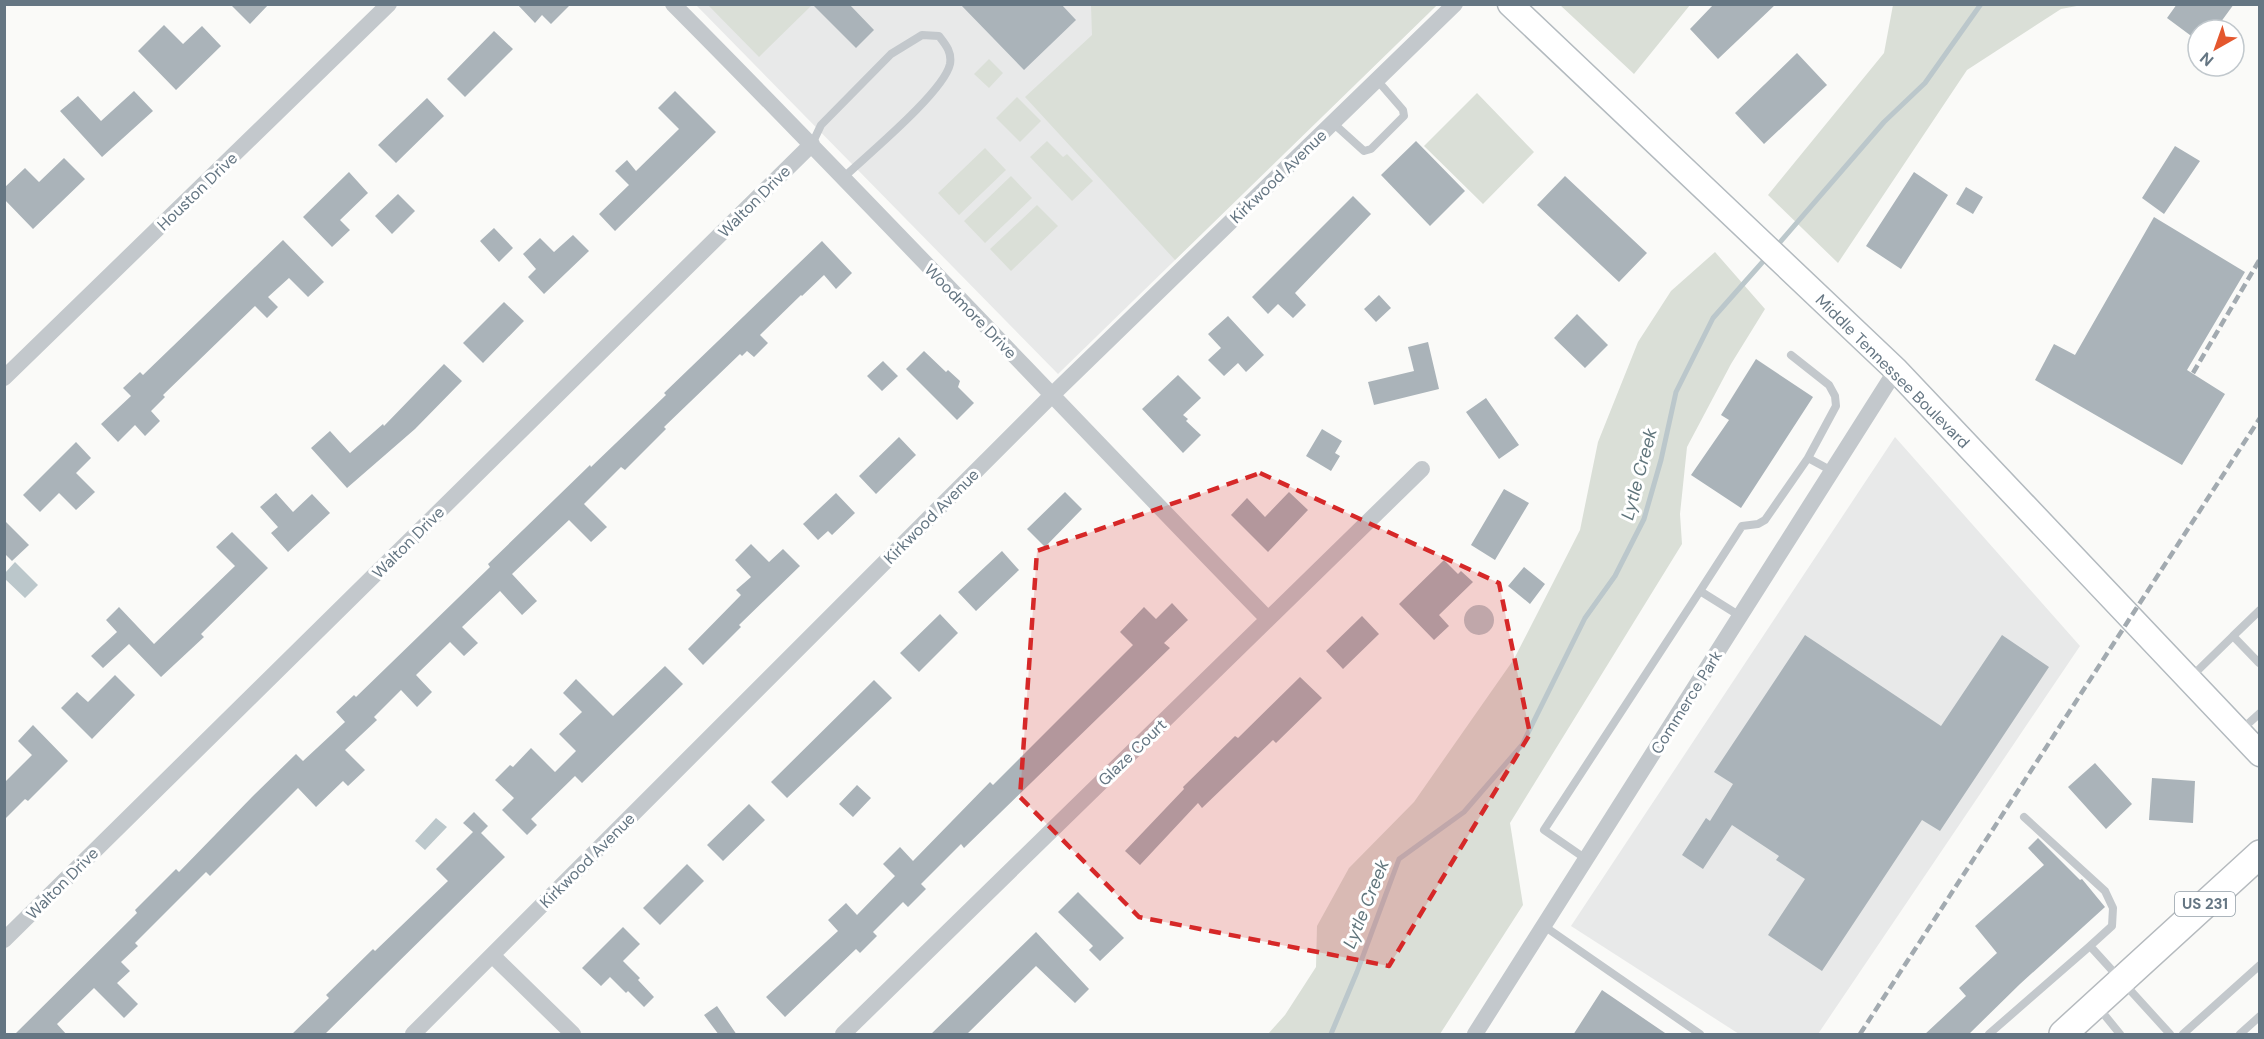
<svg xmlns="http://www.w3.org/2000/svg" width="2264" height="1039" font-family="'DM Sans',sans-serif">
<style>
.built{fill:#e8e9e9}
.green{fill:#dadfd7}
.water{fill:#bbc7cb}
.lines{fill:none;stroke-linecap:round;stroke-linejoin:round}
.stream{stroke:#bbc7cb;stroke-width:5}
.building{fill:#aab3b9}
.secondary-casing{stroke:#b3babf;stroke-width:27}
.primary-casing{stroke:#b5babe;stroke-width:30}
.lane{stroke:#c3c8cc;stroke-width:8}
.street{stroke:#c3c8cc;stroke-width:16}
.secondary{stroke:#fff;stroke-width:24}
.primary{stroke:#fff;stroke-width:27}
.rail{stroke:#a2aab0;stroke-width:4.5;stroke-dasharray:9 4.5;stroke-linecap:butt}
.marked{fill:#d62828;fill-opacity:0.2;stroke:#d62828;stroke-width:4.5;stroke-dasharray:12 8;stroke-linejoin:round}
.labels{text-anchor:middle;stroke-width:6;stroke-linejoin:round;paint-order:stroke}
.shield{fill:#fff;stroke:#939fa8;stroke-width:1.5}
.shield-label{font-size:15px;font-weight:bold;fill:#657683}
.street-label{font-size:16px;fill:#657683;stroke:#fff}
.water-label{font-size:18px;font-style:italic;fill:#60757c;stroke:#fff}
</style>
<rect width="100%" height="100%" fill="#fafaf8"/>
<path class="built" d="M696,5H1437L1058,374Z
M1895,437L2080,646L1818,1034H1739L1571,926Z"/>
<path class="green" d="M708,5H812L759,57Z
M1091,5V4L1437,5L1175,260L1025,97L1092,35Z
M1560,5H1690L1634,74Z
M1893,5H2082L2061,9L1967,70L1838,263L1768,195L1884,53Z
M989,59L1003,73L989,88L974,74Z
M1477,93L1534,152L1483,204L1424,146Z
M1017,97L1041,121L1020,142L996,118Z
M1047,141L1063,157L1067,154L1093,181L1072,201L1030,157Z
M985,148L1006,170L959,215L938,193Z
M1011,176L1032,198L985,243L964,221Z
M1037,205L1058,226L1011,271L990,249Z
M1715,252L1765,309L1731,364L1687,447L1680,514L1682,544L1510,823L1523,905L1440,1034H1268L1285,1015L1316,967L1317,926L1349,868L1414,802L1514,659L1580,530L1598,442L1638,342L1671,291Z"/>
<path class="water" d="M15,562L38,585L25,598L5,579V573Z
M1464 620a15 15 0 1 1 30 0a15 15 0 1 1-30 0Z
M436,818L447,827L425,850L415,841Z"/>
<g class="lines">
<path class="stream" d="M1775,248L1884,122L1925,83L1981,4
M1331,1034L1357,972L1399,859L1464,812L1522,745L1585,618L1615,576L1644,519L1661,460L1676,392L1713,318L1767,257"/>
</g>
<path class="building" d="M230,4H269L250,24Z
M517,4H571L551,24L542,15L535,23Z
M812,4H849L874,30L856,48Z
M960,4H1061L1076,20L1024,70Z
M1714,4H1776L1718,59L1690,29Z
M2177,4H2234L2215,30H2198V41L2167,18Z
M164,25L183,44L202,26L221,46L176,90L138,51Z
M494,31L513,49L465,97L447,79Z
M1797,53L1827,85L1764,144L1735,113Z
M134,91L153,111L102,157L60,111L78,96L101,121Z
M675,91L716,132L615,231L599,214L629,185L615,171L627,160L636,171L679,129L658,108Z
M427,98L444,116L396,163L378,145Z
M1416,141L1465,191L1430,226L1381,175Z
M2175,146L2200,161L2164,214L2142,198Z
M64,158L85,179L33,229L4,199V188L25,168L39,182Z
M349,172L368,193L340,220L350,230L332,247L303,217Z
M1914,172L1948,195L1901,269L1866,246Z
M1565,176L1647,253L1619,282L1537,205Z
M1966,187L1983,197L1973,214L1956,204Z
M398,194L415,211L392,234L375,216Z
M1353,196L1371,214L1295,293L1306,305L1293,318L1278,304L1268,314L1252,297Z
M2154,217L2245,272L2187,370L2225,394L2182,465L2035,380L2054,344L2075,355Z
M494,228L513,248L499,262L480,241Z
M573,235L589,251L544,294L528,277L536,269L523,254L540,238L554,252Z
M283,240L324,282L308,297L289,278L268,297L278,307L267,318L255,306L163,395L165,397L151,411L160,421L145,436L135,425L118,442L101,424L131,396L123,388L140,372L143,375Z
M822,241L852,273L836,289L824,275L802,296L801,295L760,335L768,343L754,357L747,351L742,356L740,354L664,427L666,429L625,470L621,467L584,504L607,527L591,542L569,520L512,574L537,601L522,615L500,591L462,627L478,643L464,656L450,642L416,675L432,692L417,707L401,690L374,717L377,720L345,750L365,770L348,786L343,781L316,807L298,788L210,876L206,872L135,943L138,946L121,962L130,971L117,983L138,1004L124,1018L94,988L57,1024L67,1035H14L137,913L135,910L176,869L179,872L252,797L296,754L303,761L345,722L336,712L354,695L356,697L490,567L488,564L590,465L591,467L666,395L664,393Z
M1379,295L1391,308L1376,322L1364,309Z
M504,302L524,321L483,363L463,343Z
M1577,314L1608,345L1585,368L1554,338Z
M1228,316L1264,355L1246,372L1238,363L1224,376L1208,360L1221,348L1208,334Z
M1428,342L1439,389L1374,405L1368,382L1414,371L1408,347Z
M924,351L946,372L948,370L960,381L958,387L974,403L957,420L906,369Z
M1756,359L1813,397L1741,508L1691,475L1729,420L1721,415Z
M883,361L898,376L882,391L867,376Z
M444,364L462,381L415,429L347,488L311,448L330,431L350,453L383,424L384,426Z
M1178,375L1201,398L1183,415L1188,419L1186,421L1201,435L1183,453L1142,409Z
M1486,398L1519,445L1499,459L1466,412Z
M1322,429L1342,441L1335,453L1340,456L1331,471L1306,456Z
M899,437L916,455L876,494L859,476Z
M76,442L91,458L76,473L95,492L76,510L59,493L40,512L23,495Z
M1504,489L1529,503L1495,560L1471,545Z
M1065,492L1082,509L1045,547L1027,529Z
M1289,492L1308,510L1268,552L1231,515L1247,498L1265,517Z
M276,493L293,512L312,494L330,513L288,552L271,533L278,527L260,507Z
M836,493L855,513L832,535L828,531L818,540L803,524Z
M4,520L29,545L12,561L4,553Z
M232,532L268,568L201,634L204,637L161,677L129,644L103,668L91,656L117,632L106,620L119,607L154,644L235,566L216,547Z
M751,544L769,562L783,549L800,566L739,625L741,627L703,665L688,649L741,595L736,590L751,577L735,560Z
M1002,551L1019,570L976,611L958,592Z
M1444,560L1458,574L1461,571L1473,582L1439,615L1449,626L1434,640L1399,604Z
M1524,567L1545,584L1530,604L1508,586Z
M1172,603L1188,620L1164,643L1170,648L964,848L961,844L921,884L926,889L908,907L903,902L873,932L877,936L860,953L856,949L785,1017L766,997L838,931L828,920L846,903L857,915L895,876L883,864L900,847L913,861L990,782L993,785L1133,645L1120,632L1144,607L1156,619Z
M940,614L958,633L919,672L900,653Z
M1362,616L1379,634L1343,669L1326,651Z
M1805,635L1941,726L2002,635L2049,667L1940,831L1922,820L1822,971L1768,935L1805,879L1776,860L1779,856L1732,825L1703,869L1682,855L1706,818L1710,821L1733,784L1714,772Z
M665,666L683,684L582,783L575,776L531,819L537,825L527,835L502,810L514,798L495,780L510,765L513,767L531,748L555,772L576,751L559,734L582,712L563,693L576,679L613,716Z
M115,675L135,695L92,739L61,708L77,692L88,702Z
M1300,677L1322,698L1276,743L1273,740L1202,808L1198,803L1140,865L1125,851L1184,789L1183,787L1235,736L1238,738Z
M874,680L892,698L787,798L771,782Z
M33,725L68,761L28,801L25,799L4,820V783L32,755L18,741Z
M2095,763L2132,804L2106,829L2068,787Z
M2152,778L2195,781L2193,823L2149,820Z
M857,785L871,798L853,817L839,804Z
M749,804L765,820L723,861L707,845Z
M474,812L488,826L481,833L505,857L324,1035H291L329,998L326,995L373,949L375,951L448,881L436,869L473,832L463,823Z
M2038,838L2080,880L2082,879L2105,907L2020,984L1968,1035H1924L1966,996L1959,988L1997,953L1975,926L2044,865L2028,848Z
M687,864L704,881L660,925L643,908Z
M1078,892L1124,938L1100,961L1089,950L1093,946L1058,912Z
M623,927L640,944L623,961L640,978L638,980L654,997L644,1007L628,991L626,993L610,977L601,986L582,968Z
M1036,932L1089,989L1075,1003L1036,966L966,1035H930Z
M1602,990L1668,1035H1573Z
M717,1006L737,1035H719L704,1015Z"/>
<g class="lines">
<g class="secondary-casing">
<path id="secondary" d="M1510,4L1896,370L2260,754"/>
</g>
<g class="primary-casing">
<path id="primary" d="M2063,1034L2260,854"/>
</g>
<path class="lane" d="M1333,123L1364,151L1371,149L1404,116L1403,110L1377,80
M812,144L821,125L891,54L922,35L939,36C946,45 952,52 950,64C944,92 866,156 843,178
M1791,355L1829,385L1835,396L1836,406L1808,458
M1700,591L1742,526L1758,524L1765,520L1808,458L1832,471
M2233,636L2260,610
M2189,679L2233,636L2259,663
M2240,731L2260,713
M2024,817L2105,891L2113,908L2112,926L2090,946L2170,1034
M1586,859L1544,830L1700,591L1740,616
M1544,926L1700,1034
M2098,1007L2120,1034
M1989,1034L2090,946
M2183,1034L2260,965
M2240,1034L2260,1016"/>
<path class="street" d="M673,4C874,206 1069,415 1268,619
M4,378L389,4
M4,940L812,144
M492,955L573,1034
M413,1034L1051,396L1455,4
M843,1034L1422,469
M1475,1034L1896,370"/>
<use href="#secondary" class="secondary"/>
<use href="#primary" class="primary"/>
<path class="rail" d="M2193,373L2260,259
M1860,1034L2260,418"/>
</g>
<path class="marked" d="M1260,473L1499,583L1530,734L1389,966L1139,917L1020,797L1037,551Z"/>
<g class="labels">
<rect class="shield" x="2175" y="892" width="60" height="24" rx="4.5"/>
<g class="shield-label">
<text x="2205" y="909">US 231</text>
</g>
<g class="street-label">
<text transform="translate(1278 176) rotate(-44)" y="6">Kirkwood Avenue</text>
<text transform="translate(197 191) rotate(-44)" y="6">Houston Drive</text>
<text transform="translate(754 201) rotate(-45)" y="6">Walton Drive</text>
<text transform="translate(971 311) rotate(46)" y="6">Woodmore Drive</text>
<text transform="translate(1893 371) rotate(45)" y="6">Middle Tennessee Boulevard</text>
<text transform="translate(931 516) rotate(-45)" y="6">Kirkwood Avenue</text>
<text transform="translate(408 542) rotate(-45)" y="6">Walton Drive</text>
<text transform="translate(1686 702) rotate(-58)" y="6">Commerce Park</text>
<text transform="translate(1132 752) rotate(-44)" y="6">Glaze Court</text>
<text transform="translate(587 860) rotate(-45)" y="6">Kirkwood Avenue</text>
<text transform="translate(62 883) rotate(-45)" y="6">Walton Drive</text>
</g>
<g class="water-label">
<text transform="translate(1639 474) rotate(-75)" y="6">Lytle Creek</text>
<text transform="translate(1366 904) rotate(-68)" y="6">Lytle Creek</text>
</g>
</g>
<rect width="2264" height="1039" fill="none" stroke="#657683" stroke-width="12"/>
<g transform="translate(2216 48) rotate(220)"><circle r="28" fill="#ffffff" stroke="#c1c8cd" stroke-width="1.5"/>
<path d="M0-4.5L10 22L0 15L-10 22Z" fill="#e4572e"/>
<text y="-9" font-size="16" font-weight="bold" text-anchor="middle" fill="#657683">N</text>
</g>
</svg>
